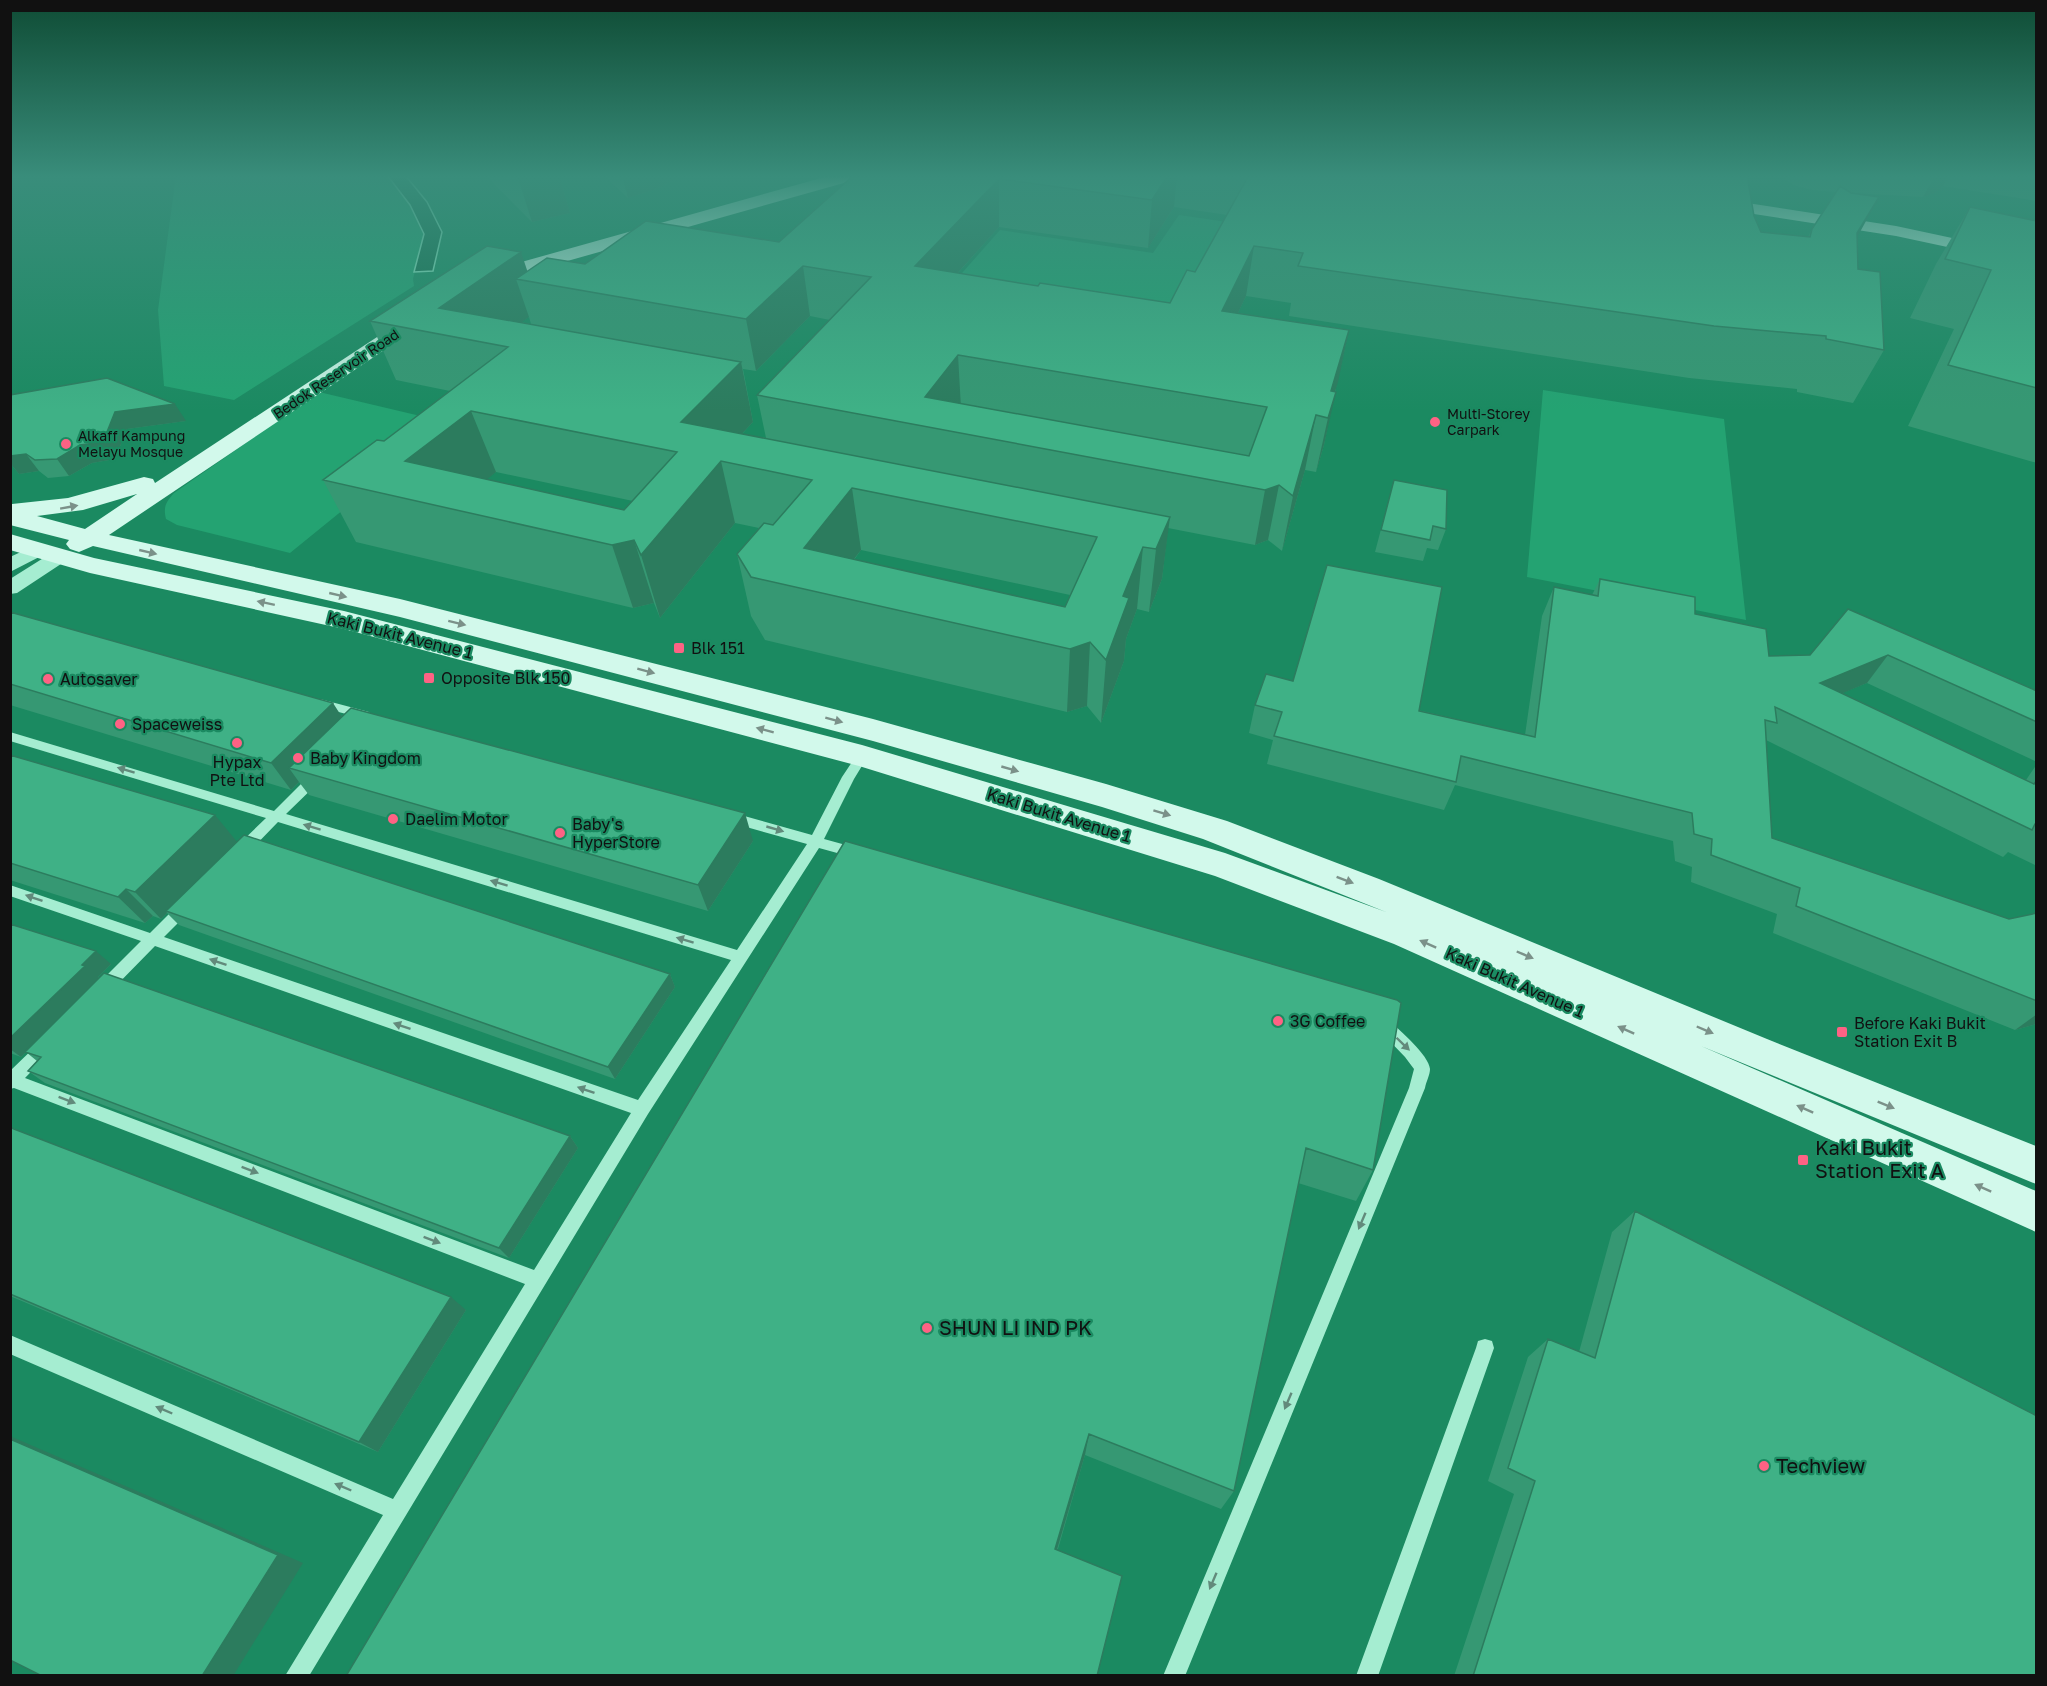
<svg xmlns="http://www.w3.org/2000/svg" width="2047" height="1686" font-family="'Golos Text',sans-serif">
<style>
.green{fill:#24a372}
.water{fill:#126849;stroke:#98efcc;stroke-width:1.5}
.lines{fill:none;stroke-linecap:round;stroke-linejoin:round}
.service{fill:#a5edd1;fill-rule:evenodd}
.minor{fill:#a5edd1;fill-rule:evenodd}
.secondary{fill:#d2f9eb;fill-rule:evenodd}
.wall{fill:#369873;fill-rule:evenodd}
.shaded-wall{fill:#2c7c5e}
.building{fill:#3fb186;stroke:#2c7c5e;stroke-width:1.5;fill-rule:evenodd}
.oneway{fill:#7b9189}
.oneway2{fill:#628a7b}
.poi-dot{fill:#fe6284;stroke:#1b8a61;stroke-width:2}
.labels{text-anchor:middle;stroke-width:4.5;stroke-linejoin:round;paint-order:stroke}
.far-street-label{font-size:14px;fill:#111;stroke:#1b8a61}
.far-poi-label{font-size:14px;fill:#111;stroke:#1b8a61;text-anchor:start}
.street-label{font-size:16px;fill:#111;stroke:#1b8a61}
.poi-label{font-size:16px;fill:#111;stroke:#1b8a61;text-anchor:start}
.near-poi-label{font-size:20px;fill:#111;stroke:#1b8a61;text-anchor:start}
</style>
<rect width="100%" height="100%" fill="#1b8a61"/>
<path class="green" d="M176,175H387L410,205L424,235L413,279L414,286L234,400L164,386L158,310Z
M1179,215L1234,223L1162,346L932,307L1000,230L1153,253Z
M1543,390L1724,419L1746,620L1527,577Z
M319,392L450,423L290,553L177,525L166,519C163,507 166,502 174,493Z"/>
<path class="water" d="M387,175H405L427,202L442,232L433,271L414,272L424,234L410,205Z"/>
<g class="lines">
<path class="service" d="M320,699L369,712L371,715L365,719L316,706L314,703Z
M10,732L274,811L311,774L316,772L322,777L321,780L286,814L737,950L807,844L725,821L723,817L725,813L730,812L812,835L842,777L858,753L862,751L868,756L854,779L824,839L864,850L866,854L864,858L859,859L819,848L648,1114L309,1676H285L383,1515L10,1354V1335L393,1499L525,1284L14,1088L10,1089V1071L41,1041L46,1039L51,1041L54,1046L51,1051L25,1078L534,1270L631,1113L155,946L107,995L102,996L97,995L95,990L97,985L141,941L10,896V885L150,933L181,902H191L193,906L191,910L164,937L638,1100L731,960L278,822L247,854H237L235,850L237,846L266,818L10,741Z
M1384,1018L1389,1020C1399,1030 1429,1055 1430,1069C1430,1075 1426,1082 1425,1088L1185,1676H1163L1409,1088L1414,1069L1405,1057L1379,1030L1376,1025L1379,1020Z
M1485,1339L1492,1341L1494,1348L1378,1676H1356L1476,1348L1478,1341Z"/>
<path class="minor" d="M38,544L45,546L48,550L45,554L10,572V557Z
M60,550L67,552L70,556L67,560L17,593L10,594V579L53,552Z"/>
<path class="secondary" d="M832,175H860L858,179L539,269L491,285H477L474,281L477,277L525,261Z
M1708,197L1896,226L2036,256V266L1896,236L1702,206L1699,202L1702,198Z
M416,314L423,316L426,320L423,324L109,535L400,599L873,719L1106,784L1227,821L1379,879L1767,1039L2036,1146V1184L1701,1046L2036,1191V1232L1394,944L1215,876L859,766L344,629L90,573L10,550V534L94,558L344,611L862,745L1225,853L1386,912L1203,839L1102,807L873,741L400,617L93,546L79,552L70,549L66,544L69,540L10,525L12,504L68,498L144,477L153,479L155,483L409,316ZM137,494L85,529L37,516L83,510Z"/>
</g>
<path class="wall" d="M485,175H559L570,213L532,222Z
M603,175H686L656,189L628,198Z
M854,175H1747L1754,216L1761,232L1808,237L1812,229L1836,192L1813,190L1796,186L1785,180V175H2037V201L1943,186L1935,193L1923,197L1851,193L1857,238L1858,269L1884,350L1853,403L1797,392V389L1689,378L1289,316L1291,303L1246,296L1238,313L1349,330L1335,392L1324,445L1316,472L1305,470L1282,551L1268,540L1255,545L1168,528L1162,579L1149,612L1137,609L1126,639L1124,661L1101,723L1087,706L1067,712L765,640L751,616L737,554L759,528L735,523L660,618L654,603L633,608L356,542L323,480L384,441L450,391L396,380L370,321L527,271L585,264L779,242ZM1174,207L1227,215L1195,272L1170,303L1038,286L958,273L999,227L1148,248ZM810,316L830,320L757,395L766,438L742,434L753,422L743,369L756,371ZM529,317L531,324L521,322ZM496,472L633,501L624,510L486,479ZM861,550L1070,595L1065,607L854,560Z
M1970,207L2037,221V463L1908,426L1954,329L1910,318L1936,264Z
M10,395L186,421L127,429L115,459L92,463L69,476L48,478L39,471L19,474L10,463Z
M1394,480L1446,529L1438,550L1427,548L1423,561L1375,552Z
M1600,579L1695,614L1769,656L1810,655L1848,609L2037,691V762L1867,683L1842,693L2026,780L2037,764V866L2008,852L2003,857L1766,740L1772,838L2009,919L2037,913V1024L2015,1030L1773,933L1777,914L1691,882L1692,867L1675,861L1673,841L1455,785L1444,810L1267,764L1273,740L1249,733L1255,705L1293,681L1525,735L1542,616L1554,587L1592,595Z
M10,612L342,716L753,841L708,911L309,795L299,782L291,790L10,705Z
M10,755L237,842L670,974L675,987L615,1079L179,925L167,913L161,919L153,916L145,923L10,880Z
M845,841L1373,1170L1356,1201L1298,1183L1234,1491L1221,1509L1085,1455L1058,1549L346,1676Z
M10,924L111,964L98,977L99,978L570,1136L578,1148L509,1258L45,1083L28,1071L37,1061L26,1052L21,1057L10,1053Z
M10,1127L466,1310L378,1452L10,1296Z
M1635,1211L2037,1676H1454L1514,1494L1488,1481L1528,1357L1548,1339L1579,1352L1612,1232Z"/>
<path class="shaded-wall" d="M517,175H559L570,213L532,222Z
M622,175H686L656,189L628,198Z
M1168,175H1177L1174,207L1148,248L1152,200Z
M1935,175H1949L1943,186L1935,193L1923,197Z
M999,179V227L918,317L915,266Z
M1879,197L1853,245L1857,233Z
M1254,246L1246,296L1215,362L1222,311Z
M521,252L531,282L516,279L529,317L492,344L439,308Z
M803,266L810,316L756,371L746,319Z
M1349,330L1338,382L1327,417L1331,391Z
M958,355L961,408L925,397Z
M741,362L753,422L696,483L681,422Z
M1336,392L1324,445L1316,472L1328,418Z
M175,404L186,421L127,429L115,459L92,463L69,476L57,459L115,412Z
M471,411L496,472L451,509L405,461Z
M1316,415L1305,470L1282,551L1293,496Z
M26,454L39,471L19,474L10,463V456Z
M721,461L735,523L660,618L641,555Z
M1279,485L1268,540L1255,545L1265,490Z
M852,488L861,550L827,594L804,548Z
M1170,517L1162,579L1149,612L1156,549Z
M634,540L654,603L633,608L612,545Z
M1143,547L1137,609L1126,639L1124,661L1101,723L1106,660L1123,596Z
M1090,642L1087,706L1067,712L1070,649Z
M1888,655L1867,683L1800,711L1820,683Z
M333,703L351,731L289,768L299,782L291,790L271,763Z
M745,813L753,841L708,911L698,885Z
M215,815L238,843L166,911L167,913L161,919L135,892Z
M126,889L153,916L145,923L118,897Z
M96,951L111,964L98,977L100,979L21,1057L10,1049V1038Z
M670,974L675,987L615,1079L608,1067Z
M2037,1014V1024L2015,1030Z
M570,1136L578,1148L509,1258L499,1248Z
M451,1297L466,1310L378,1452L359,1442Z
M1089,1434L1085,1455L1053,1563L1055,1549Z
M10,1436L303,1563L233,1676H202L10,1439Z"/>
<path class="building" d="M854,175H1168L1152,200L999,179L915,266L1038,286L1040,283L1170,303L1187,270L1195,272L1249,175H1747L1754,216L1761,232L1810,237L1812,229L1840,186L1851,193L1879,197L1857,233L1858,269L1880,272L1884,350L1826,339V336L1714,326L1298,266L1303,253L1254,246L1222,311L1349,330L1331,391L1336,392L1328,418L1316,415L1293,496L1279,485L1265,490L757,395L871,277L803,266L746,319L516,279L547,258L585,264L646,221L779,242ZM958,355L1267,407L1249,456L925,397Z
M1970,207L2037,221V388L1948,365L1991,270L1945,259Z
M487,246L521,252L439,308L741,362L681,422L1170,517L1156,549L1143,547L1123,596L1129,598L1106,660L1090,642L1070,649L751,577L737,554L764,523L773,525L812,480L721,461L641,555L634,540L612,545L323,480L377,440L384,441L508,347L370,321ZM471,411L677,452L624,510L405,461ZM852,488L1097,537L1065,607L804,548Z
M107,378L175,404L115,412L103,442L80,445L57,459L35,460L26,454L10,456V395Z
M1394,480L1447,490L1446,529L1433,526L1430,540L1381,530Z
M1327,565L1442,587L1419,711L1535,737L1554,587L1598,596L1600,579L1695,597V614L1766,629L1769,656L1810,655L1848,609L2037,691V722L1888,655L1820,683L2034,784L2037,780V824H2035L2032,830L1775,707L1777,723L1765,720L1772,838L2009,919L2037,913V1001L1796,906L1800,888L1711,855L1712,839L1694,834L1692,813L1461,756L1456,782L1274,736L1282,712L1255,705L1266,674L1293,681Z
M10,612L333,703L271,763L10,684Z
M351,708L745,813L698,885L289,768Z
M10,755L215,815L135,892L126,889L118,897L10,863Z
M244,835L670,974L608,1067L166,911Z
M845,841L1397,1000L1401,1003L1373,1170L1306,1148L1234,1491L1089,1434L1055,1549L1122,1576L1097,1676H346Z
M10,924L96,951L82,965L85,966L10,1038Z
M104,973L570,1136L499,1248L28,1071L41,1057L25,1052Z
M10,1127L14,1129L451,1297L359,1442L10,1294Z
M1635,1211L2037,1416V1676H1473L1535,1481L1508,1468L1548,1339L1595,1358Z
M10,1439L278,1555L202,1676H42L10,1660Z"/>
<defs><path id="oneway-solid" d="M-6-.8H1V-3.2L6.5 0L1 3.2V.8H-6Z" transform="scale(1.5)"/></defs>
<g class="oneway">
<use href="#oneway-solid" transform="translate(69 507) rotate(-10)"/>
<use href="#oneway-solid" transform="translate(148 552) rotate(13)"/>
<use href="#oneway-solid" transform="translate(338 595) rotate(13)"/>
<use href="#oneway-solid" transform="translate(266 603) rotate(-168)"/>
<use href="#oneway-solid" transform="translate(457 623) rotate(14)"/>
<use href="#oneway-solid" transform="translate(646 671) rotate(15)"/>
<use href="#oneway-solid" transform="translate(834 720) rotate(15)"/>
<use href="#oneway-solid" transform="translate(765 730) rotate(-165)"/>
<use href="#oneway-solid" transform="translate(1010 769) rotate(16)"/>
<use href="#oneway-solid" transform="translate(1162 813) rotate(17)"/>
<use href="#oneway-solid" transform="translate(1345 880) rotate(21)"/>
<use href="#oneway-solid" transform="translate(1428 944) rotate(-156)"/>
<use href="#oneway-solid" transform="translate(1525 955) rotate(23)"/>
<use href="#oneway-solid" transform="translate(1626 1030) rotate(-156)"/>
<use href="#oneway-solid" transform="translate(1705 1030) rotate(23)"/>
<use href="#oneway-solid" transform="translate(1886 1105) rotate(22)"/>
<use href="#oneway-solid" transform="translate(1805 1109) rotate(-156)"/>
<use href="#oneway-solid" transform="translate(1983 1188) rotate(-156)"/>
</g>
<g class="oneway2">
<use href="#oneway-solid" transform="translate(126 770) rotate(-163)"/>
<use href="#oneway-solid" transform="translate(312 827) rotate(-163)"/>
<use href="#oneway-solid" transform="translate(775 829) rotate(16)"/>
<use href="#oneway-solid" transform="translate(499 883) rotate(-163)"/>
<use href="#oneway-solid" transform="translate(34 898) rotate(-161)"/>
<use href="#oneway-solid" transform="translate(685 940) rotate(-163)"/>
<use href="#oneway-solid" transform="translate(218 962) rotate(-161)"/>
<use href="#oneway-solid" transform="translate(402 1026) rotate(-161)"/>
<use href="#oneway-solid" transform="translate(1403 1044) rotate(44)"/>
<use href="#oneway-solid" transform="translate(586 1090) rotate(-161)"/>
<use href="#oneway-solid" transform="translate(67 1100) rotate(21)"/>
<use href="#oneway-solid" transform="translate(250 1170) rotate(21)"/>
<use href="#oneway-solid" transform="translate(1362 1221) rotate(113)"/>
<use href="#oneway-solid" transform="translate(432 1240) rotate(21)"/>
<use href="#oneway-solid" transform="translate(1288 1401) rotate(113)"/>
<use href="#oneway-solid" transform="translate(164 1410) rotate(-157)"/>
<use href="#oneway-solid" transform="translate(343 1487) rotate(-157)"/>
<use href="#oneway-solid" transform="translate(1213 1581) rotate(113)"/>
</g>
<linearGradient id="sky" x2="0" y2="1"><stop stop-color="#0f4c35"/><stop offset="0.43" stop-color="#398d7b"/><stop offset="1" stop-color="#398d7b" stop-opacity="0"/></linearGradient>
<rect width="2047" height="411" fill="url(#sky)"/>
<g class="poi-dot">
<circle cx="1435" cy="422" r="6"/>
<circle cx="66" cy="444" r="6"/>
<rect x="673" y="642" width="12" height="12" rx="3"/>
<rect x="423" y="672" width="12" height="12" rx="3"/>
<circle cx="48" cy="679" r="6"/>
<circle cx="120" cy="724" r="6"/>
<circle cx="237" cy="743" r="6"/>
<circle cx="298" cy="758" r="6"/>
<circle cx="393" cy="819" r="6"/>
<circle cx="560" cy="833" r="6"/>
<circle cx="1278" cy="1021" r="6"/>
<rect x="1836" y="1026" width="12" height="12" rx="3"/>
<rect x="1797" y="1154" width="12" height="12" rx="3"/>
<circle cx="927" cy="1328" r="6"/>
<circle cx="1764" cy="1466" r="6"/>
</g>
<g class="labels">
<g class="far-street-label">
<text transform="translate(336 374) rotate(-34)" y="5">Bedok Reservoir Road</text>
</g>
<g class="far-poi-label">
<text x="1447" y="419">Multi-Storey<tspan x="1447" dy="16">Carpark</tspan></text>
<text x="78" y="441">Alkaff Kampung<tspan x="78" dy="16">Melayu Mosque</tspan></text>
</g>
<g class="street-label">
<text transform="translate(400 635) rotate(14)" y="6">Kaki Bukit Avenue 1</text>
<text transform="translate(1059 815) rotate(17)" y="6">Kaki Bukit Avenue 1</text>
<text transform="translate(1515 982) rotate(24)" y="6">Kaki Bukit Avenue 1</text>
</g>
<g class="poi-label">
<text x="691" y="654">Blk 151</text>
<text x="441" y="684">Opposite Blk 150</text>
<text x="60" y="685">Autosaver</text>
<text x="132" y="730">Spaceweiss</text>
<text x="310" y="764">Baby Kingdom</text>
<text x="237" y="768" text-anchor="middle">Hypax<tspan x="237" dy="18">Pte Ltd</tspan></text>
<text x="405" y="825">Daelim Motor</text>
<text x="572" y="830">Baby's<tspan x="572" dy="18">HyperStore</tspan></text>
<text x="1290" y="1027">3G Coffee</text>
<text x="1854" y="1029">Before Kaki Bukit<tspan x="1854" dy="18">Station Exit B</tspan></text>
</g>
<g class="near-poi-label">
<text x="1815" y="1155">Kaki Bukit<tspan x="1815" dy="23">Station Exit A</tspan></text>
<text x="939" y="1335">SHUN LI IND PK</text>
<text x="1776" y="1473">Techview</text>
</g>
</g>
<rect width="2047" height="1686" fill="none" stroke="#111111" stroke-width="24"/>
</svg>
